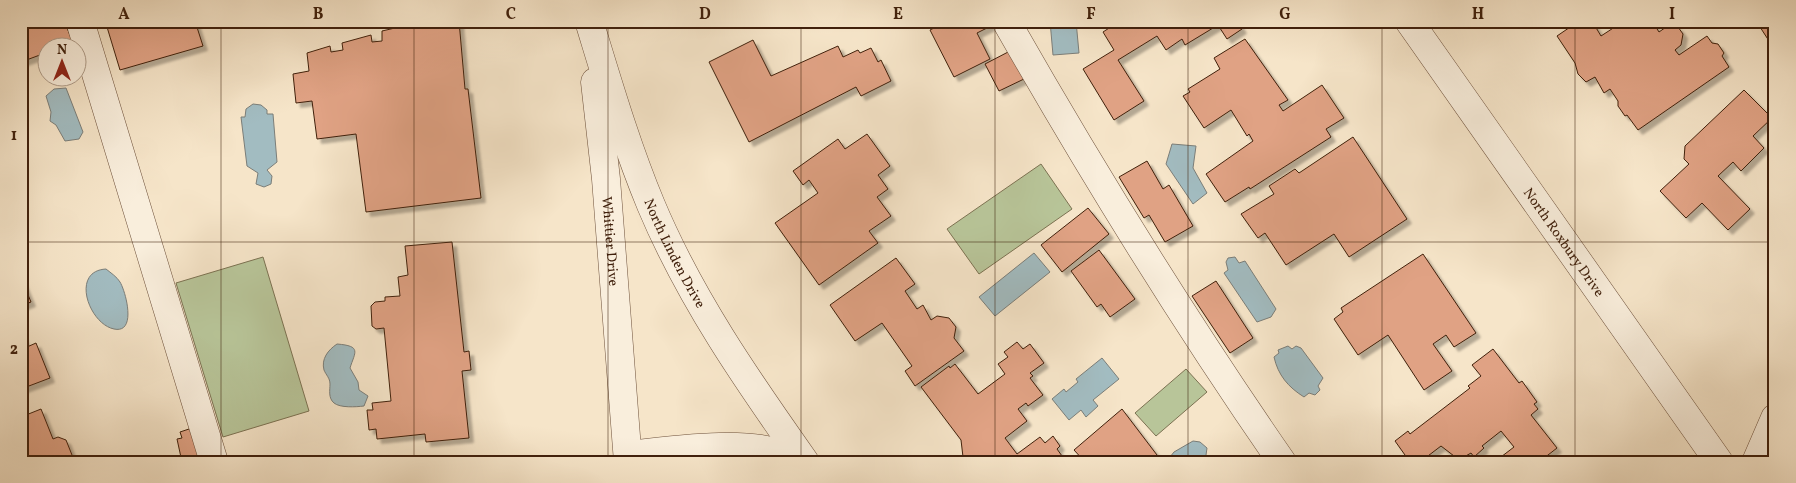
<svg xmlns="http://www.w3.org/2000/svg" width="1796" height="483" font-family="Vollkorn,serif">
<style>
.green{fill:#b8c599;stroke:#7c7252}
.water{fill:#a2bcc1;stroke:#7b7e79}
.building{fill:#e0a284;stroke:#40200c;filter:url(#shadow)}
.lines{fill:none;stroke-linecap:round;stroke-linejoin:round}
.minor-casing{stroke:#6e513b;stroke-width:29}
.minor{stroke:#f9eedc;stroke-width:28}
.grid{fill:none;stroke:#40200c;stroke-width:1;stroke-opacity:0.55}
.labels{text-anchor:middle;stroke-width:4;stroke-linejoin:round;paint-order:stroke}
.street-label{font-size:14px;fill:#40200c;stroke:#f9eedc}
.neatline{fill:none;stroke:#40200c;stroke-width:2}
.grid-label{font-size:16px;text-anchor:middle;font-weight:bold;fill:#40200c}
</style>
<defs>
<filter id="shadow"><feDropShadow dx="4.5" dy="4.5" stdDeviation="1" flood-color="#0004"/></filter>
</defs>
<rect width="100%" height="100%" fill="#f6e5c9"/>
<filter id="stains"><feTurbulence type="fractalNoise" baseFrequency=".004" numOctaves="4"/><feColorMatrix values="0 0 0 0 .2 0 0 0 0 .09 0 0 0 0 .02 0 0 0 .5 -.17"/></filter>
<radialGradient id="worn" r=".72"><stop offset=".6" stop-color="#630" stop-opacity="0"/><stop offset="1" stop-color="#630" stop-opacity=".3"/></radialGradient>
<path class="green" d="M1041,164L1072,209L979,274L947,229Z
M263,257L309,411L223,437L176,283Z
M1186,369L1207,392L1156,436L1135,413Z"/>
<path class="water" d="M1050,21H1076L1079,53L1053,55Z
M66,88L83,132L79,139L65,141L56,125L50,121L51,112L46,96L54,89Z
M253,104L261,105L267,110V114H273L277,162L267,170L272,176L271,184L264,187L256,184L258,173L247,166L241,117H245L246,109Z
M1172,144L1196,146L1193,168L1207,193L1193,204L1166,164Z
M1034,253L1050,272L995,316L979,297Z
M1235,257L1239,263L1245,261L1276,309L1271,317L1257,322L1224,273L1228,270L1226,262L1228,258Z
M106,269C111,273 117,277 120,282C126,292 137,334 114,329C89,324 70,271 106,269Z
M337,344C362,346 355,352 350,368L358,382L359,390L368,396L364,406C356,407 340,408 334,403C328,398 330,390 330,384C330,378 326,375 324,370C321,359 328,350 337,344Z
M1288,346L1292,349L1296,346L1301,348L1323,378L1318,386L1320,390L1315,395L1309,393L1304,397C1288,387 1278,375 1274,357L1279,353L1278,350Z
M1102,358L1119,379L1093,400L1098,406L1086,417L1081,410L1069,420L1052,399L1064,389L1066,392L1078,382L1076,379Z
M1193,441L1200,442L1207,448L1205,462H1166L1174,452Z"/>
<path class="building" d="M21,21H64L73,42L59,48H48V52L21,62Z
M126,21H195L203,46L120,70L107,27Z
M425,21H459L465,89H468L481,198L366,212L356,134L317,139L312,101L296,103L293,74L309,71L307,53L330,46L331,52L343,50L342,43L371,35L372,42L382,41V31Z
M948,21H988L991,26L977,33L990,59L954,77L930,30Z
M1120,21H1237L1242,29L1227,39L1218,25L1185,45L1182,39L1166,50L1157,36L1118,60L1144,101L1114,120L1083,69L1114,50L1103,32Z
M1579,21H1592L1601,36L1624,21H1652L1659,32L1669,25L1678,27L1683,34L1681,45L1675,50L1679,55L1707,36L1712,43L1718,44L1724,53L1722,56L1729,67L1638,130L1627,115L1625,116L1618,106V101L1610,89L1604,93L1595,77L1586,82L1578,74L1575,63L1557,36Z
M1759,21H1775V42L1771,44L1760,27L1762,25Z
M1245,39L1288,100L1279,105L1283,111L1322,85L1344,118L1326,129L1331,137L1250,189L1249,187L1225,202L1206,174L1253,141L1249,134L1247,136L1231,110L1204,128L1183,96L1190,92L1188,89L1220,69L1214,58Z
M753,40L771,76L838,46L843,57L858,50L860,53L871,48L878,62L881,60L891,81L861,96L856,87L749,142L709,62Z
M1010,51L1024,79L999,91L985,64Z
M1744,90L1772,118L1753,136L1764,148L1741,171L1733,162L1718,176L1750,209L1728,230L1702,203L1686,218L1660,191L1689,164L1684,159L1685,146Z
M867,134L890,166L878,175L888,189L877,197L891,216L869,231L878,243L819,285L775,223L818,193L809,180L803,185L793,171L838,139L845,149Z
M1353,137L1407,219L1349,257L1334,234L1286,265L1265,233L1258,238L1241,214L1274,194L1269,186L1295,169L1299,173Z
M1147,161L1163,189L1169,185L1193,226L1165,242L1149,215L1144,218L1119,177Z
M1088,208L1109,234L1062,272L1041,245Z
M452,242L464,352L469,351L471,370L462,371L469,438L426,442L425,434L377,439L376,429L369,430L367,410H373L372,403L391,401L384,328L376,329L372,326L371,306L375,302L385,301V297L400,296L398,277L408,275L405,246Z
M1099,250L1135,299L1110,317L1101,304L1097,307L1071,271Z
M1423,254L1476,333L1454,347L1446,335L1433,344L1452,371L1424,390L1388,335L1358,355L1334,319L1343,312L1341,308Z
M896,258L915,284L905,291L917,309L923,305L931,320L937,316L949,318L956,327L954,338L964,351L915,386L905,371L912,366L882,323L855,341L830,305Z
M21,278L31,302L21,306Z
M1216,281L1253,338L1230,353L1192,296Z
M21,332L27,347L36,343L50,378L21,389Z
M1017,342L1023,349L1030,344L1044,363L1030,373L1033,376L1030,378L1043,395L1028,406L1026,403L1018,409L1027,421L1005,438L1017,454L1040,437L1045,443L1053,436L1060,446L1057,449L1062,456L1054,462L969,460L963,457L961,440L921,387L949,366L950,368L955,364L978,394L1005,374L998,364L1008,357L1004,352Z
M1493,349L1519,383L1522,381L1537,402L1534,404L1538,409L1531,415L1557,448L1539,462H1499L1497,460L1514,447L1501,431L1482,446L1484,448L1474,457L1471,453L1464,457L1454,456L1441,446L1420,462H1410L1395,441L1408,431L1410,434L1470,388L1468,386L1481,376L1472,365Z
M41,409L53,439L58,437L66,440L72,455L70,462H21V417Z
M1122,409L1157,455L1149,462H1085L1074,450Z
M192,428L204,462H182L177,439L182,438L180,432Z"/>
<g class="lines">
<g class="minor-casing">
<g id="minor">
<path d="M80,21L214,462"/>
<path id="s1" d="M589,21C608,83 626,145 651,205C690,298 747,380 805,462"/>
<path d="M1006,21C1092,172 1183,319 1282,462"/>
<path id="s2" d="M1409,21L1719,462"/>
<path id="s3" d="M595,82L606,179L628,462"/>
<path d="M628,455C668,451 763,435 795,462"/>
<path d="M1756,462L1775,418"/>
</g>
</g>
<use href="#minor" class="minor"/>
</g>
<path class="grid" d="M221,21V462M414,21V462M608,21V462M801,21V462M995,21V462M1188,21V462M1382,21V462M1575,21V462M21,242H1775"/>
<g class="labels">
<g class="street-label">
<text dy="5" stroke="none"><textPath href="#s3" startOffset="160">Whittier Drive</textPath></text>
<text dy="5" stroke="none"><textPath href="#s2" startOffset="270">North Roxbury Drive</textPath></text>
<text dy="5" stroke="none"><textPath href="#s1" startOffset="248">North Linden Drive</textPath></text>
</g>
</g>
<rect width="1796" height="483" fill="none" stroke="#f6e5c9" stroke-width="55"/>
<g transform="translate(62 62)"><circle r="24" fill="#f9eedc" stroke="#af9c89"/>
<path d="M0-4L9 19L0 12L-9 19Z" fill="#8f2418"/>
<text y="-8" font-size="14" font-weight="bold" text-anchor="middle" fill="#40200c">N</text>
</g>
<rect x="28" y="28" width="1740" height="428" class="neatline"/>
<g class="grid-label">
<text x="124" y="19">A</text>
<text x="318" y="19">B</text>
<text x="511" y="19">C</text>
<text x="705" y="19">D</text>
<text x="898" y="19">E</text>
<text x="1091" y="19">F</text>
<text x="1285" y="19">G</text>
<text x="1478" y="19">H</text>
<text x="1672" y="19">I</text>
<text x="14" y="140">1</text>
<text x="14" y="354">2</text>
</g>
<rect width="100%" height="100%" filter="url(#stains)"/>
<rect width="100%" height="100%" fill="url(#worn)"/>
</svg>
